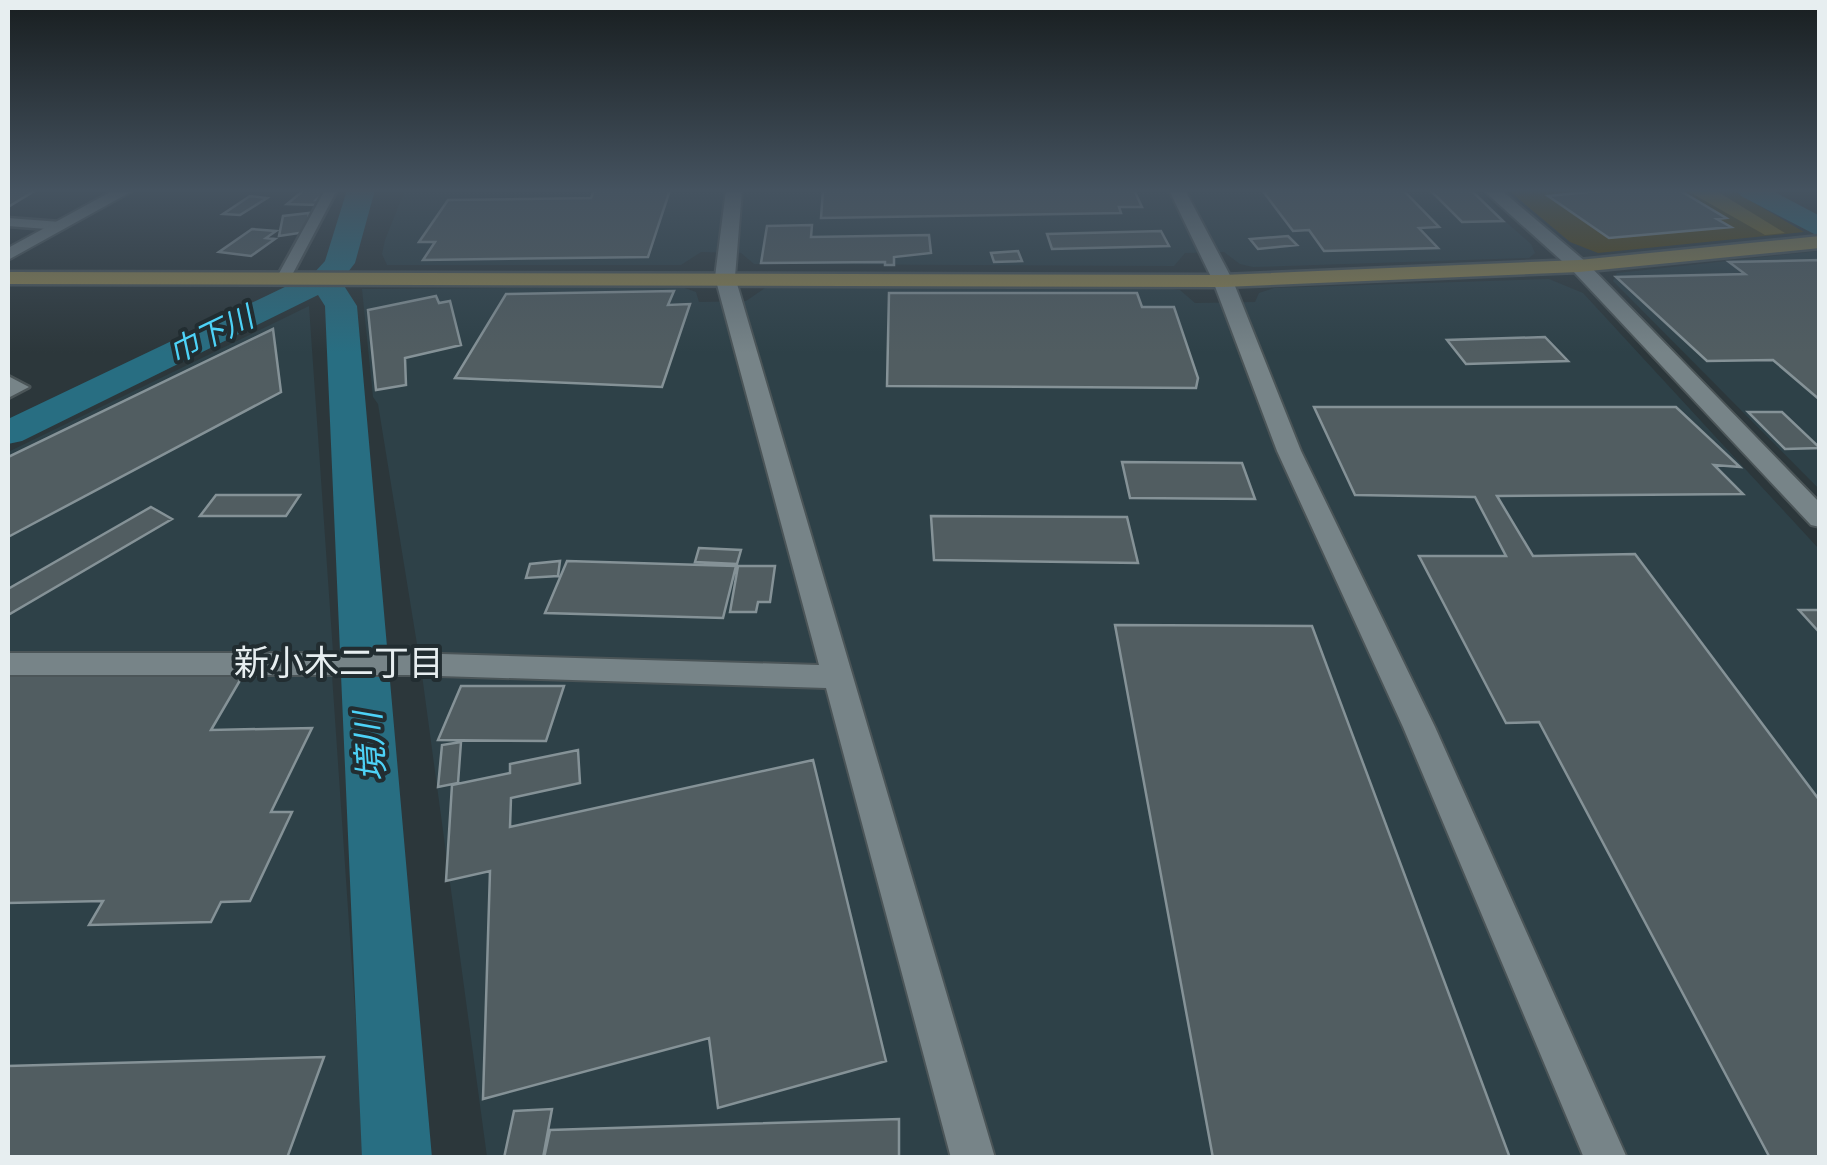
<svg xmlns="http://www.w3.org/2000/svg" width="1827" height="1165" font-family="Rubik,'Noto Sans JP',sans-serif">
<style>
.built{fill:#2e4148}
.green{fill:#54430c}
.forest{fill:#836a18}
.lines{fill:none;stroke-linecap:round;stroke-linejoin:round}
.river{fill:#286e82;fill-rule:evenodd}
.building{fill:#515d61;stroke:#859297;stroke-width:2.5}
.street-casing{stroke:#4b5558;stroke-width:5}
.secondary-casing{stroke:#4b5558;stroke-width:4}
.primary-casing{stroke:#4b5558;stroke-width:5}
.street{fill:#778488;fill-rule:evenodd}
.secondary{fill:#778488;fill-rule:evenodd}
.primary{fill:#8f8350;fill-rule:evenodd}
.labels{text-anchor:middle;stroke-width:8;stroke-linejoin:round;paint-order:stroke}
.far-water-label{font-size:30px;font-style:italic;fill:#4dd2f7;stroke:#222d31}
.neighbourhood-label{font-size:35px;fill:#e7eef0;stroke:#222d31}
.water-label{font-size:35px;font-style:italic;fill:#4dd2f7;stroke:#222d31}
</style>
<rect width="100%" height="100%" fill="#2c373b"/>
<path class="built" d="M405,190H1481L1506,222L1531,244L1535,253L1529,258L1253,267L1240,264L1224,252L1185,253L1174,266L754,264L741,253L701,252L681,265H387L382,254L385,240Z
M1819,251V489L1613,281L1617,273Z
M1549,279L1583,293L1819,549V1157H487L422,675L378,404L373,397L362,289L682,287L696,292L699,302L746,301L768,286H1150L1180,290L1195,303L1255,302L1259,293L1274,288Z
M309,306L333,652L8,651V452Z
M8,674L332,675L365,1157L8,1158Z"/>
<path class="green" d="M1508,190H1732L1804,232L1598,253L1570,242Z"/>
<path class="forest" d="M1686,190H1715L1785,233L1765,235Z"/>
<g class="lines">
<path class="river" d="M347,190H375L355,263L341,281L357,306L432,1158H362L325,306L318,295L22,441L8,444V419L314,273L325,261Z
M1737,190H1771L1820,216V237L1741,196Z"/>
</g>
<path class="building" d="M8,190H36L8,207Z
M304,190H327L316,200H323L317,205L287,204Z
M594,190H670L648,257L423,260L435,242H419L448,200L591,198Z
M823,190H1134L1142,207H1119L1121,213L821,218Z
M1262,190H1403L1439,227L1419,228L1438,248L1324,251L1309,230L1293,231Z
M1430,190H1471L1503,221L1462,222Z
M1609,190H1679L1726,218L1717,219L1731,227L1609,238L1548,196Z
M250,196L267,198L240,215L223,214Z
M309,213L306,232L279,236L283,216Z
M812,225L811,237L929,235L931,253L894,257V265H885V262L761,263L767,226Z
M252,229L276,231L266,238L275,239L251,256L219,252Z
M1161,231L1169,246L1052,249L1047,234Z
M1288,236L1297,245L1258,249L1250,239Z
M1018,251L1022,261L994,262L991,253Z
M1820,260V400L1773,360L1707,361L1616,277L1745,274L1729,262Z
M674,291L668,305L690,304L662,387L455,378L506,294Z
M889,293H1137L1142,307H1174L1198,378L1196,388L887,386Z
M436,296L439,303L450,301L461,345L405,358L406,385L376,390L368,310Z
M273,329L281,392L8,537V457Z
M1545,337L1568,361L1466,364L1447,340Z
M1314,407H1676L1740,467L1714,465L1743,494L1497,496L1533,556L1635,554L1820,801V1158H1770L1539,722L1506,723L1419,556H1506L1475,497L1355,495Z
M1748,412H1782L1820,448L1785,449Z
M1122,462L1242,463L1255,499L1130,498Z
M216,495H300L286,516H200Z
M151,507L172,519L8,615V589Z
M931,516L1127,517L1138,563L934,560Z
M699,548L741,550L737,564L695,562Z
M560,561L558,576L526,578L530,564Z
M567,561L736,566L723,618L545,613Z
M738,566H775L770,602H758L756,612H730Z
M1799,610H1820V633Z
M1115,625L1312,626L1510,1158H1213Z
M246,670L211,730L312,728L271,812H292L250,901L221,902L211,922L89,925L103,901L8,903V675Z
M461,686H564L546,741L438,740Z
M461,742L458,783L438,787L442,745Z
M578,750L580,783L511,798L510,827L813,760L886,1061L718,1108L709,1038L483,1099L490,871L446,881L452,785L510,773V764Z
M324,1057L287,1158H8V1066Z
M552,1109L543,1158H504L514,1111Z
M899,1119V1158H544L550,1130Z"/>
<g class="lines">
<g class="street-casing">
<path id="street" d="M325,190H337L291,277L279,280L277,277Z
M8,218L60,222L66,226L60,230L8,226Z
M8,376L29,387L8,398Z"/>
</g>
<g class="secondary-casing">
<path id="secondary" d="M114,190H134L8,260V248Z
M726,190H742L735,277L995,1158H951L826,688L408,675H8V653H408L819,665L715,277Z
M1169,190H1185L1233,281L1301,451L1435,727L1627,1158H1584L1403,727L1277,451L1213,281Z
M1483,190H1501L1586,262L1820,503V527L1811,525L1572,270Z"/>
</g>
<g class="primary-casing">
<path id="primary" d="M1820,236V248L1579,272L1223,287L8,284V272L1223,275L1579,260Z"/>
</g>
<use href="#street" class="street"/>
<use href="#secondary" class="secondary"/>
<use href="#primary" class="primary"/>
</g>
<linearGradient id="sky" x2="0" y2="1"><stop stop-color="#181e20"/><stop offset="0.54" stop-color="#455360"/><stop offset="1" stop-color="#455360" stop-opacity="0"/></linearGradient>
<rect width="1827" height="353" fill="url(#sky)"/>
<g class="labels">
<g class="far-water-label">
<text transform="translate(211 335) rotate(-26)" y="10">巾下川</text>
</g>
<g class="neighbourhood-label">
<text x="339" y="675">新小木二丁目</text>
</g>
<g class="water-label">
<text transform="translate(370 747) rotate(-94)" y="12">境川</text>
</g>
</g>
<rect width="1827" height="1165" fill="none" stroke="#e7eef0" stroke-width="20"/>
</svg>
